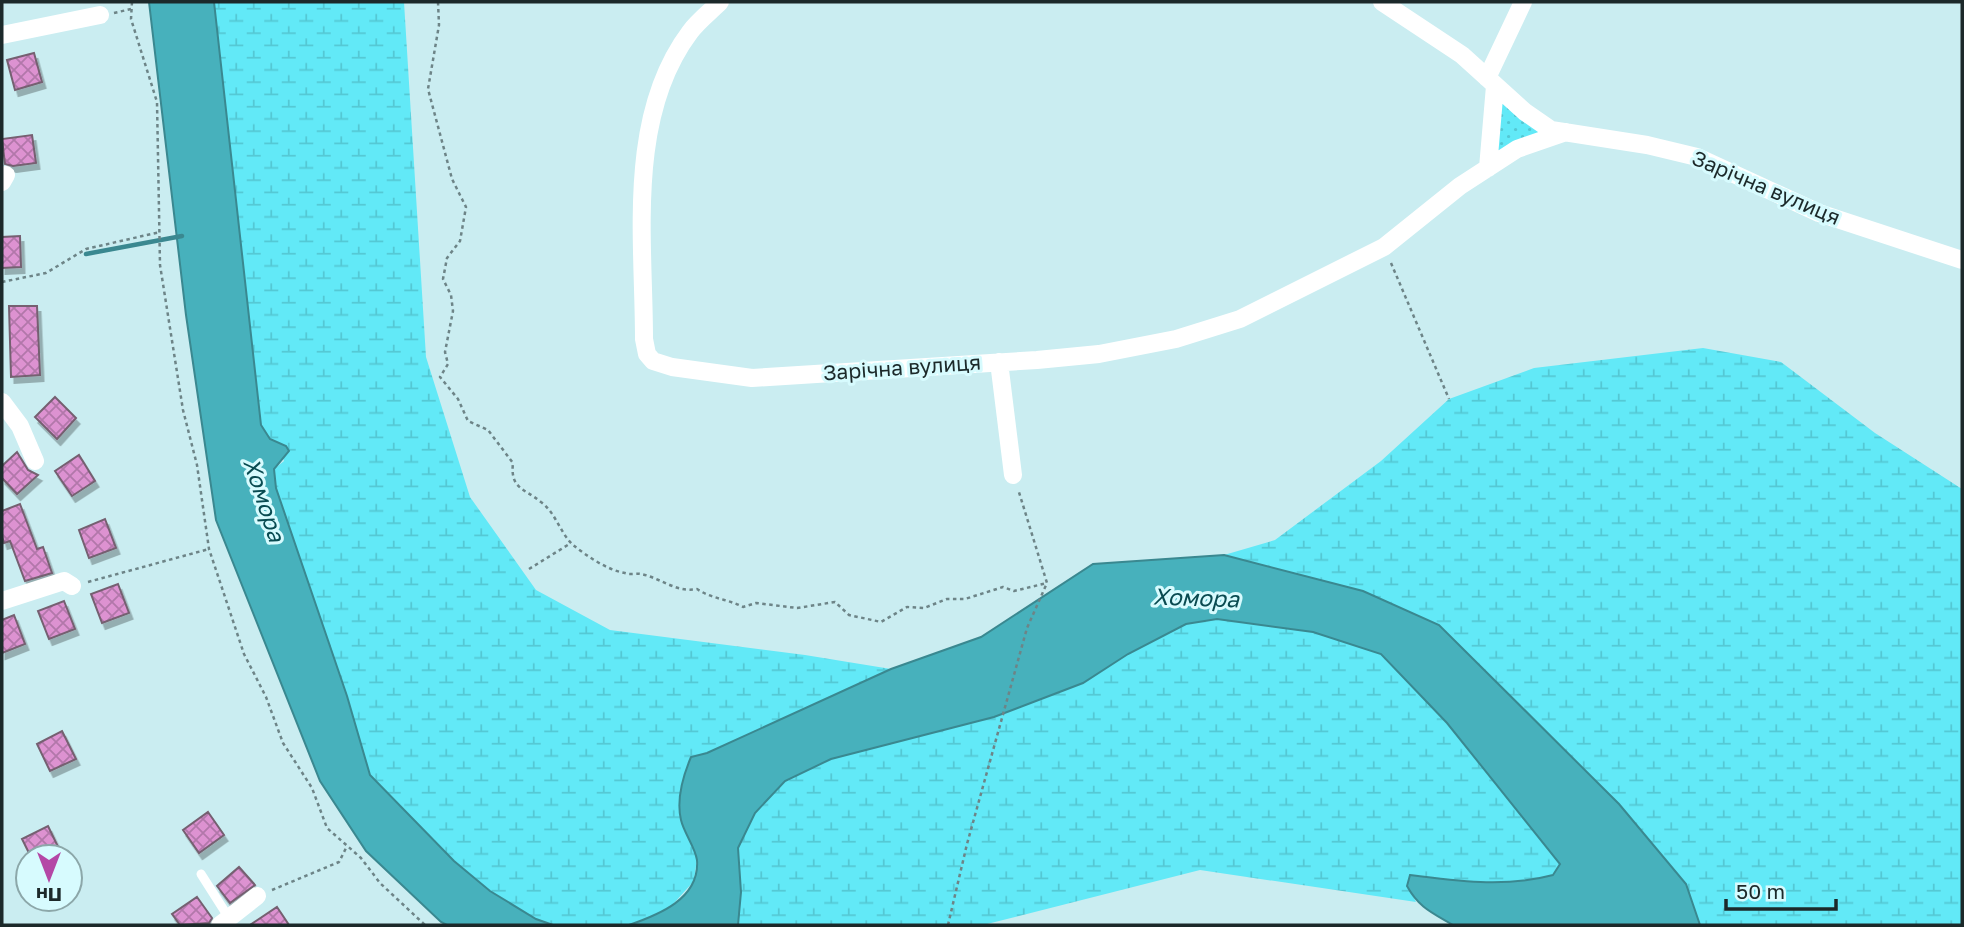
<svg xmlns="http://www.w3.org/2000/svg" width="1964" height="927" font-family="'Golos Text',sans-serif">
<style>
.grass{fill:url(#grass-dots)}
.wetland{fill:url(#wetland-marsh)}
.water{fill:#47b1bc;stroke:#3a8890;stroke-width:2}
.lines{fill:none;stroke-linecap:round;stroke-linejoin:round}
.stream{stroke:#3a8890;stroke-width:4.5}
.building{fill:url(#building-cross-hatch);stroke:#756071;stroke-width:2;filter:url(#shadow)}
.path{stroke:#6d8487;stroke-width:2.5;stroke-dasharray:3.5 3.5;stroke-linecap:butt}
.service{stroke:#fff;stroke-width:9}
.minor{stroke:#fff;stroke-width:18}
.labels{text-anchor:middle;stroke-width:6;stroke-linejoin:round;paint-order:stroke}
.street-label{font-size:21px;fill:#1c292a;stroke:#d7fbfe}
.water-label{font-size:23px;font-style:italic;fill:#094b51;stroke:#d7fbfe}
</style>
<defs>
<pattern id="grass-dots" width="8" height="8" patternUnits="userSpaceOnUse" patternTransform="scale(1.75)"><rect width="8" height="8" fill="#62e9f7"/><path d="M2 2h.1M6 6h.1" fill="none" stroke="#54c8d4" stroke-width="1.8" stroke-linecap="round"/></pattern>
<pattern id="wetland-marsh" width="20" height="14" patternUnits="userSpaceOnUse" patternTransform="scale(1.75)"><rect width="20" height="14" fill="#62e9f7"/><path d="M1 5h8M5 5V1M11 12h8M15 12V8" fill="none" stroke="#54c8d4"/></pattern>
<pattern id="building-cross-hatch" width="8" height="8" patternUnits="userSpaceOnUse" patternTransform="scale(1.75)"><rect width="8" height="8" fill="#dd92d1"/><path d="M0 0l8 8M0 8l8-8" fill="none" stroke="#b277aa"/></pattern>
<filter id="shadow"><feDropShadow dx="3.5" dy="6" stdDeviation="0" flood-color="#0004"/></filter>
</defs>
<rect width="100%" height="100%" fill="#caedf1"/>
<path class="grass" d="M1495,86L1551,129L1488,168Z"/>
<path class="wetland" d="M214,2H404L426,357L470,497L536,590L610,630L805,655L891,669L707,753L691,757L680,817L697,858L694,881L665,913L629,925H553L536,919L490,891L454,861L370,775L347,696L276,488L274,469L284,461L277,443L270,439L261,425Z
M1703,348L1781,362L1875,433L1962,489V925H1700L1685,884L1619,804L1439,625L1363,591L1224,555L1275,540L1381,461L1449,399L1534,368Z
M1217,619L1313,632L1381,654L1447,723L1560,864L1553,875L1523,883H1464L1436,878L1408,886L1416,902L1200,870L983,925H738L741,892L738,848L755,813L785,781L831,759L994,717L1083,683L1128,654L1186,624Z"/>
<path class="water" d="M149,2H214L261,425L270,439L286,446L289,451L274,469L276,488L347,696L370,775L454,861L490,891L536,919L553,925H447L441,922L366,851L320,781L216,520L186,315Z
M1224,555L1363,591L1439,625L1619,804L1686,884L1700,925H1453C1433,913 1419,908 1407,886L1410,875C1459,881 1504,888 1553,875L1560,864L1447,723L1381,654L1313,632L1217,619L1186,624L1128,654L1083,683L994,717L831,759L785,781L755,813L738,848L741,892L738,925H629C658,915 700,899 697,860C695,847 684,833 681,820C676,799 683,776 691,757L707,753L891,669L981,637L1093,564Z"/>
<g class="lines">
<path class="stream" d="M86,254L182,236"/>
</g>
<path class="building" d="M34,53L42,82L15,90L7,60Z
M32,135L36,163L13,166L5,164L2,139Z
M20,236L21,267L2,268V237Z
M9,306H37L40,375L11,377Z
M55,397L76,418L57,439L35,417Z
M17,452L28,470L38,475L17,494L2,478V466Z
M79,455L95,481L72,496L55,471Z
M20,504L37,549L43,547L52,573L25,581L10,541L4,543L2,536V511Z
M105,519L116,548L89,558L79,530Z
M118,584L129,613L102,623L91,594Z
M64,601L75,629L49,639L38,611Z
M14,615L25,644L2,653V620Z
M62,731L76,759L50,771L37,744Z
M208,812L224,835L199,853L183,830Z
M48,826L61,853L53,857H31L22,839Z
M239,867L255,885L230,903L217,886Z
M197,897L212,918L209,923L180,925L172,914Z
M277,907L289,925H250Z"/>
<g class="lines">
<path class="path" d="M132,2L131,19L157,102L160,265L183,410L197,465L209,549L244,654L266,697L283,743L312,788L327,828L361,858L380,883L425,925
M438,2L439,25L428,89L452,179L466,207L460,241L447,258L443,279L451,295L453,311L445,352L448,364L440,377L458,399L468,421L488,430L513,463C510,489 524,488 541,502C556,513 560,533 573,545C587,556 607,570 625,573C630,575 636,573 641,574C661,578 676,593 697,589C712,599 728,599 743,607L756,603L797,608L835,602L849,615L881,622L907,607L924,608L947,599H965L1003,587L1014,591L1047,583
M114,13L131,9
M1391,263L1449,399
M2,282L46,273L86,249L160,232
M529,569L571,543
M88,582L209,549
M272,890L339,862L347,846
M948,925L967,844L1027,628L1047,583L1018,489"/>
<path class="service" d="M201,874L229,918"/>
<path class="minor" d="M720,2C710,12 698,21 690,32C626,117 644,240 644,339L647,354L653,361L672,367L752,378L1037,360L1099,354L1176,339L1240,319L1384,247L1460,186L1517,149L1566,132
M1382,2L1462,55L1525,112L1551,130L1647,145L1697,157L1819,213L1962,260
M2,35L100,15
M1487,78L1523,2
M1488,168L1495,86
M2,182L6,175
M999,362L1013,475
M2,402L20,426L35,461
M2,601L64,581L72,586
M220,925L257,896"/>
</g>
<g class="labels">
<g class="street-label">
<text transform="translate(1766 188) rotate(23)" y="7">Зарічна вулиця</text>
<text transform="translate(902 368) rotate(-4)" y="7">Зарічна вулиця</text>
</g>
<g class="water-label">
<text transform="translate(264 500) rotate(72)" y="8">Хомора</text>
<text transform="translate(1196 598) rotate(2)" y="8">Хомора</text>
</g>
</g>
<rect width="1964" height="927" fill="none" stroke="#1c292a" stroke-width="7"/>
<g transform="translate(49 878) rotate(180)"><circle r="33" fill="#d7fbfe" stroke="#8ca7a9" stroke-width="2"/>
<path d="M0-5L12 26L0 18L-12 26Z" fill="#b447a6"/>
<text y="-10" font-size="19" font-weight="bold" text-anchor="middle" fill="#1c292a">Пн</text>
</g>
<path d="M1726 899v10h110v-10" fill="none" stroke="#1c292a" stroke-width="3.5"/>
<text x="1736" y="899" font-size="21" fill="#1c292a" stroke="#d7fbfe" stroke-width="5" paint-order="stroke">50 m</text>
</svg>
